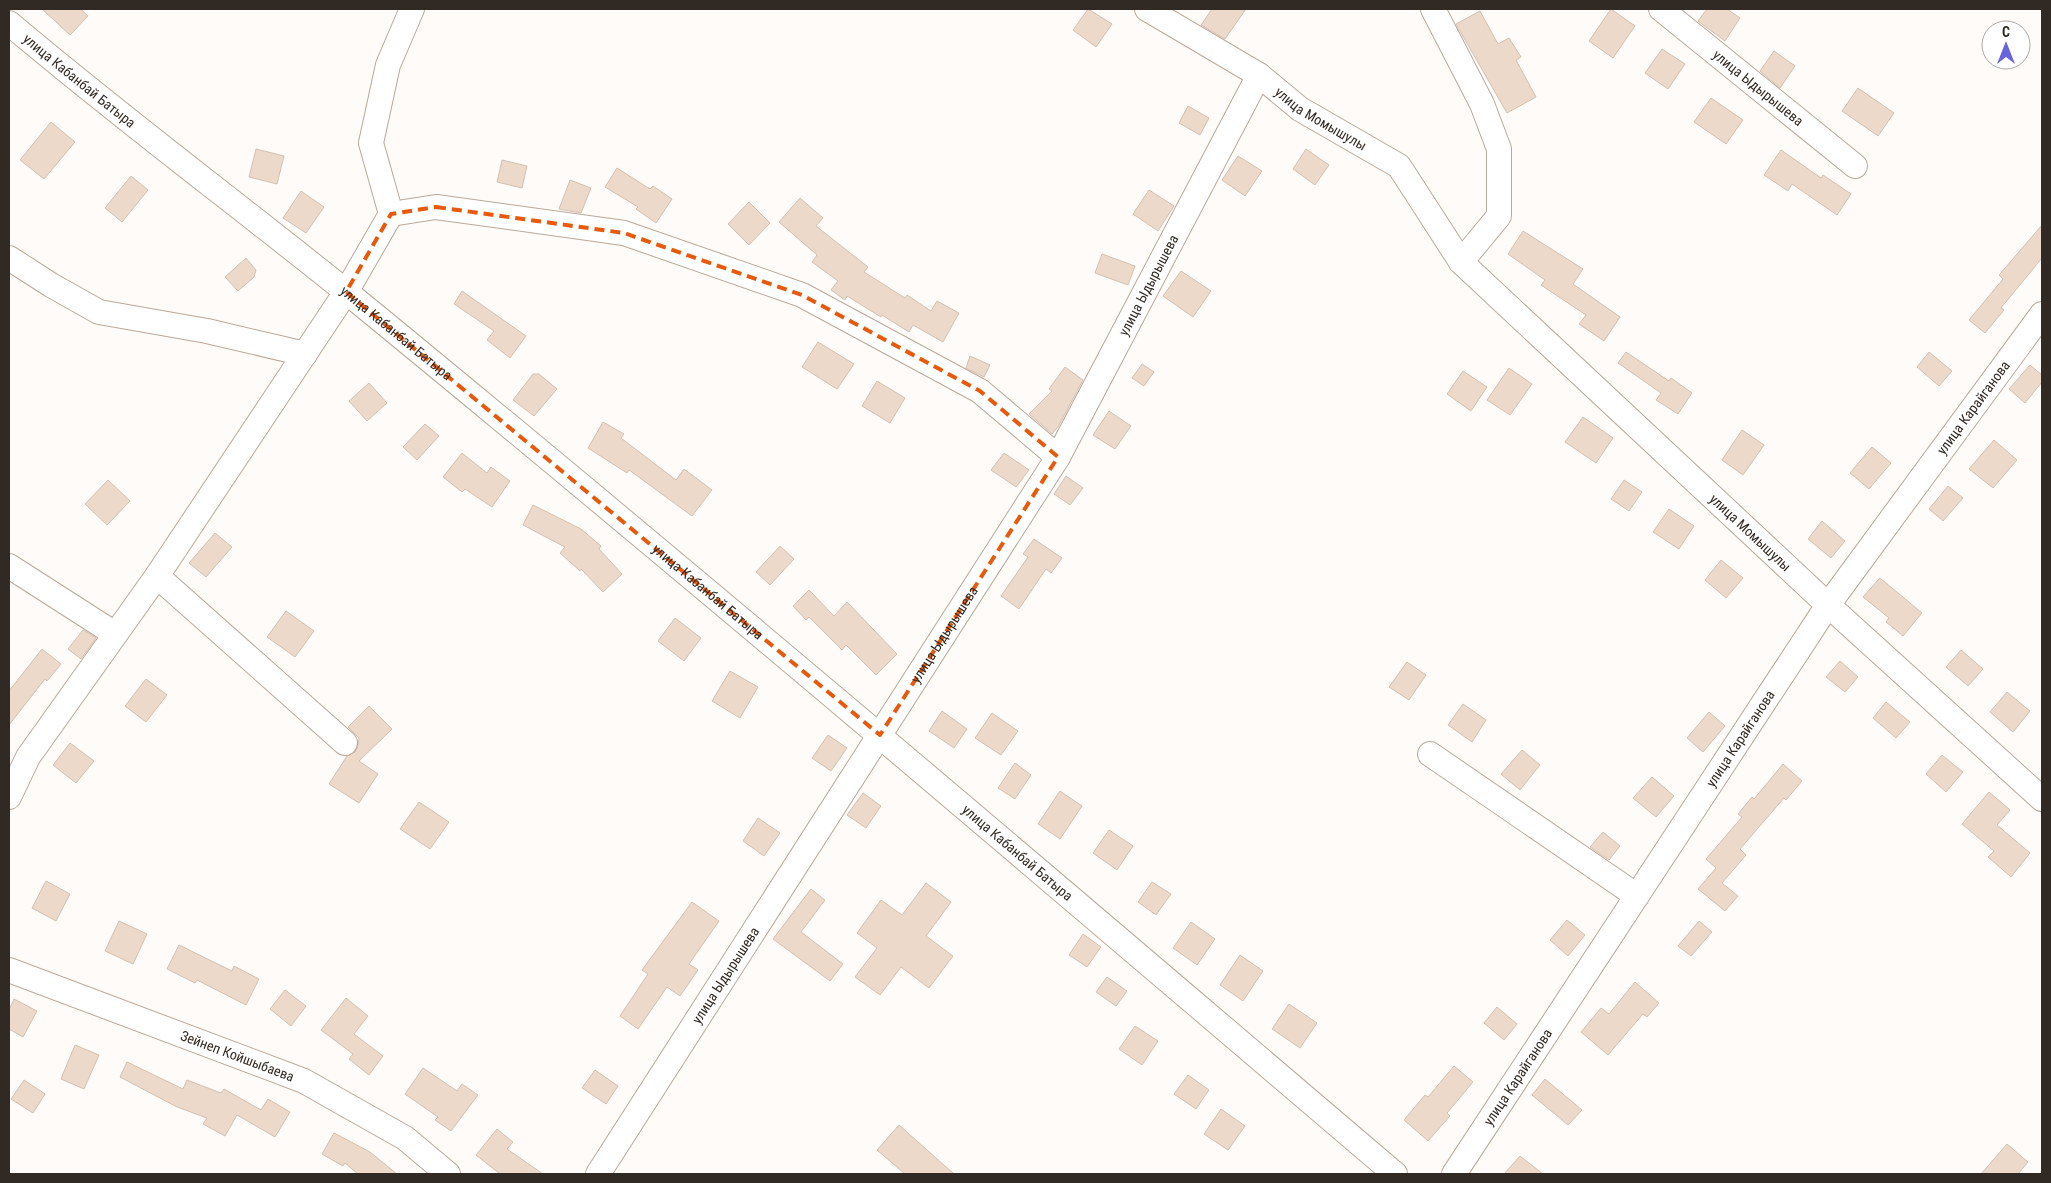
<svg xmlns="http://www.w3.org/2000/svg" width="2051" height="1183" font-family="'Roboto Condensed',sans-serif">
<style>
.building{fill:#ecd9ca;stroke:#d3c0b1}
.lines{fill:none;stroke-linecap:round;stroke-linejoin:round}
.minor-casing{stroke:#bba89a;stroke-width:26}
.minor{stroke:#fff;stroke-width:24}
.marked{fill:none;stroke:#e8590c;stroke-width:4;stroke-dasharray:10 6;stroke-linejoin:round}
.labels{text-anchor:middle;stroke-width:4;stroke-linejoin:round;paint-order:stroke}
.street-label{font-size:14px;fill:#312a24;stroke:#fff}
</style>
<rect width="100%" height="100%" fill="#fffbf8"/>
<path class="building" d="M42,9H81L88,16L70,35Z
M1088,9L1112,24L1096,47L1073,30Z
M1212,9H1246L1225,39L1201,25Z
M1611,9L1635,26L1613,58L1589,41Z
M1707,9H1727L1740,18L1725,41L1698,21Z
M1480,11L1498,44L1509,38L1521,57L1516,60L1536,97L1507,113L1456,24Z
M1662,49L1685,64L1668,89L1645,73Z
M1774,51L1795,66L1780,88L1760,71Z
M1858,88L1894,113L1878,136L1842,111Z
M1711,98L1743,120L1726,144L1694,122Z
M1188,106L1209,118L1200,135L1179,123Z
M51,122L75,142L44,179L20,160Z
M256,149L284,156L277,184L249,177Z
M1306,149L1329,165L1315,185L1293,169Z
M1781,150L1821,178L1823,175L1851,194L1837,215L1792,184L1788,191L1764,175Z
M1238,156L1262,171L1245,196L1222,180Z
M502,160L527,166L522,188L497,182Z
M617,168L650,189L653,186L672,199L656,223L636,209L638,207L605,187Z
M131,176L148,190L122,222L105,208Z
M570,180L591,188L581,213L559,209Z
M1149,190L1174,206L1158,231L1133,214Z
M301,191L324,207L306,233L283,218Z
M800,198L823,218L816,226L868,267L864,272L905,298L907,295L931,311L937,301L959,313L943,342L913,325L909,332L882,315L881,317L847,296L845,300L831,290L838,281L812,262L817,255L779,222Z
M749,202L770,223L749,245L728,224Z
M2042,225V258L2001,308L2004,310L1985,333L1969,320L2003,279L1999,275Z
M1523,231L1583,269L1573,284L1620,317L1604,341L1579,324L1586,315L1541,285L1545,280L1508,254Z
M1102,254L1135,266L1128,285L1095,273Z
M246,258L256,270L254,277L238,291L225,277Z
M1181,271L1211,291L1193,317L1163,296Z
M462,291L526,336L510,358L487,340L494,331L454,304Z
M818,342L854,364L837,389L802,367Z
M1626,352L1669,381L1671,378L1692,393L1678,414L1656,400L1661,393L1618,363Z
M1929,352L1952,371L1939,386L1917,367Z
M970,356L990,365L984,377L966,368Z
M1142,364L1154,372L1144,386L1132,378Z
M2030,365L2042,375V382L2025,403L2009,389Z
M1065,367L1083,380L1058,427L1052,434L1029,414L1052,391L1049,389Z
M1509,368L1532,384L1510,415L1487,400Z
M1463,371L1487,387L1471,411L1447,394Z
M533,374H539L557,389L534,416L513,400Z
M877,381L905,398L890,423L862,406Z
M369,383L387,403L367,421L349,401Z
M1109,411L1131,426L1115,449L1093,435Z
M1583,417L1613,438L1596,463L1565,442Z
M603,422L624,434L621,438L676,480L684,469L712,490L692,516L629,470L627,473L588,448Z
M425,424L439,436L417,460L403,447Z
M1742,430L1764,445L1743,475L1722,460Z
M1994,440L2017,460L1993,488L1969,469Z
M1872,447L1891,463L1869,489L1850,473Z
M462,453L487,473L491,467L510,481L492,507L465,489L462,492L443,477Z
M1004,453L1029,470L1016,487L991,470Z
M1066,476L1083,488L1070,505L1054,494Z
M108,480L130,501L107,525L85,504Z
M1624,480L1642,492L1629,511L1611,499Z
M1948,486L1963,498L1943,521L1929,509Z
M533,505L581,529L601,546L599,549L622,574L603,592L581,569L580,571L560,553L565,547L523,525Z
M1669,509L1694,526L1679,549L1653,532Z
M1822,521L1845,541L1831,558L1808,539Z
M215,533L232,547L206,577L189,563Z
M1034,539L1062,558L1051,573L1046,569L1019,609L1001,596L1028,557L1023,554Z
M780,546L794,559L770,585L756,572Z
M1721,560L1743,578L1726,598L1705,580Z
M1880,578L1922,613L1903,636L1886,622L1889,618L1863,597Z
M809,590L834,616L847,602L897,654L876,675L846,645L842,650L809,617L806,620L793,606Z
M286,611L314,631L295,657L267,637Z
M675,618L701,638L684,661L658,641Z
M83,630L96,638L81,659L68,649Z
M42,649L61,664L47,681L45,679L9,725V691Z
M1961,650L1983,669L1968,686L1946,667Z
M1840,661L1858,677L1845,692L1826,677Z
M1407,662L1426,675L1409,700L1389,687Z
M730,671L758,687L740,718L712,701Z
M146,679L167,695L146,722L125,706Z
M2007,692L2030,711L2013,732L1990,712Z
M1886,702L1910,722L1896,738L1873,718Z
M1463,704L1486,720L1472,742L1448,725Z
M369,706L392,729L359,761L378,774L359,803L329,784L347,756L355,752L358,746L359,738L348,727Z
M942,711L967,729L954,748L929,731Z
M1709,712L1725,726L1703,752L1687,738Z
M992,713L1018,731L1001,755L975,738Z
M828,735L847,748L831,771L812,758Z
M70,743L94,761L76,783L53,765Z
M1522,750L1540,765L1520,790L1501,774Z
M1942,755L1963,772L1946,792L1926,774Z
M1015,763L1031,775L1015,799L998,788Z
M1783,764L1802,781L1786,800L1784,798L1740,849L1746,855L1722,883L1738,896L1725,911L1698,889L1716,868L1706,859L1742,817L1738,814L1752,797L1754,799Z
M1652,777L1674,796L1656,817L1633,798Z
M1060,791L1082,806L1060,839L1038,824Z
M1989,792L2010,810L1997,825L2030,853L2011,877L1988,857L1994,851L1962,824Z
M863,793L881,806L866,828L847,815Z
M419,802L449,822L430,849L400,829Z
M758,818L780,833L764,856L743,841Z
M1109,830L1133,846L1117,870L1093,853Z
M1603,832L1620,846L1609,860L1590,847Z
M46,881L70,894L56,921L32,908Z
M1152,882L1171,894L1156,915L1138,902Z
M926,883L951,902L926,936L953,956L929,988L901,967L880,995L855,977L877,948L857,933L881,900L902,915Z
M811,889L825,900L801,932L843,964L830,981L773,939Z
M692,902L719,921L689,964L698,970L680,996L667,987L638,1029L620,1016L648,974L642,970Z
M1567,920L1585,935L1568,956L1550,940Z
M119,921L147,934L133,964L105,951Z
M1699,921L1712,932L1691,956L1678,946Z
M1191,922L1215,939L1197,965L1173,948Z
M1083,934L1101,947L1087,967L1069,955Z
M179,945L232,971L234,966L259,979L246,1005L197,980L195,983L167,969Z
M1240,955L1263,971L1243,1001L1220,985Z
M1107,977L1127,991L1116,1006L1096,992Z
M1635,982L1659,1003L1647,1017L1643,1014L1608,1055L1581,1032L1601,1008L1609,1014Z
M285,990L306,1006L291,1026L270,1009Z
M346,998L368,1016L354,1034L383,1056L369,1075L349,1059L353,1054L321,1030Z
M14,999L37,1011L23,1037L9,1029V1010Z
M1289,1004L1317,1023L1300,1048L1272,1029Z
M1497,1007L1517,1024L1504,1040L1484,1023Z
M1135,1026L1158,1041L1142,1065L1119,1049Z
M75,1045L99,1055L84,1089L61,1079Z
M127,1062L183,1089L187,1080L221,1093L224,1089L261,1110L268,1099L290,1112L275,1137L237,1115L225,1136L203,1124L207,1118L177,1107L120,1077Z
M1454,1066L1473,1082L1447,1113L1450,1116L1428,1141L1404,1120L1425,1095L1428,1097Z
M423,1068L457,1091L462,1084L478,1095L451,1131L435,1120L438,1117L405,1094Z
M595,1070L618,1086L606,1104L582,1088Z
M1188,1075L1209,1090L1196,1109L1174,1094Z
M1545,1079L1582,1110L1568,1125L1532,1095Z
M24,1080L45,1094L33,1113L11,1099Z
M1221,1109L1245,1126L1228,1150L1204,1134Z
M899,1125L954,1174H905L877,1150Z
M497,1129L513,1142L507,1149L543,1174H500L476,1155Z
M334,1133L370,1152L397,1174H358L345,1163L343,1166L322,1154Z
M2007,1144L2028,1162L2018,1174H1981Z
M1520,1156L1543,1174H1504Z"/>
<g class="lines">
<g class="minor-casing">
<g id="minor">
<path id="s1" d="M1147,9L1259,75L1300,109L1399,166L1461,262L1828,605L2042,799"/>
<path d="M1433,9L1482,104L1499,149V216L1461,262"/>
<path id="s2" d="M1661,9L1855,166"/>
<path id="s3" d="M9,23C120,117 236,203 349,294C702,583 1048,878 1395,1174"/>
<path d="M391,214L436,207L624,233L802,295L980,391L1058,457"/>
<path d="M9,258L51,285L99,312L207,331L305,354"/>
<path d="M9,566L115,634"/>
<path d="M157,576L345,743"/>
<path d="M1430,754L1637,896"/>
<path d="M9,797L28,757L157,576L346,292L391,214L371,143L388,65L412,9"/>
<path id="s4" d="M9,970L304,1081L405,1138L448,1174"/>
<path id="s5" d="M598,1174L1058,457L1259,75"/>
<path id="s6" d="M1454,1174L1828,605L2042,314"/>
</g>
</g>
<use href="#minor" class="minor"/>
</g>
<path class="marked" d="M436,207L624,233L802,295L980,391L1058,457L880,735L346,292L391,214Z"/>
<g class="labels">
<g class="street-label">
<text dy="5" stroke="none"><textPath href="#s3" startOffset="91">улица Кабанбай Батыра</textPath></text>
<text dy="5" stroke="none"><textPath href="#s2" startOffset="125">улица Ыдырышева</textPath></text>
<text dy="5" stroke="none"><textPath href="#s1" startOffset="206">улица Момышулы</textPath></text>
<text dy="5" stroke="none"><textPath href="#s5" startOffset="1046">улица Ыдырышева</textPath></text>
<text dy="5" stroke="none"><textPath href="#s3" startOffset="496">улица Кабанбай Батыра</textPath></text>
<text dy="5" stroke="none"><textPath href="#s6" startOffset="926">улица Карайганова</textPath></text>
<text dy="5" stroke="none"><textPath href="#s1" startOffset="808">улица Момышулы</textPath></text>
<text dy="5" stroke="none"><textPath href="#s3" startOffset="901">улица Кабанбай Батыра</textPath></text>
<text dy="5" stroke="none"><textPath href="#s5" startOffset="641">улица Ыдырышева</textPath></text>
<text dy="5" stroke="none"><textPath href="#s6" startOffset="521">улица Карайганова</textPath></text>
<text dy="5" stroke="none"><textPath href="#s3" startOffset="1306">улица Кабанбай Батыра</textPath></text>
<text dy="5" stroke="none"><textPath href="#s5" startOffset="236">улица Ыдырышева</textPath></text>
<text dy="5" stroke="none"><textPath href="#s4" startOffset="244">Зейнеп Койшыбаева</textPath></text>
<text dy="5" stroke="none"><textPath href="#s6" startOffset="116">улица Карайганова</textPath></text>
</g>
</g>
<rect width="2051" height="1183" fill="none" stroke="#312a24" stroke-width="20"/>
<g transform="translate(2006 45)"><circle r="24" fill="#ffffff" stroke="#adaaa7"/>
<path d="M0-4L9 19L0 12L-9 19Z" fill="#6764dd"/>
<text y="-8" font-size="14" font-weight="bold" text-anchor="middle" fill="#312a24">С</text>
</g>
</svg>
